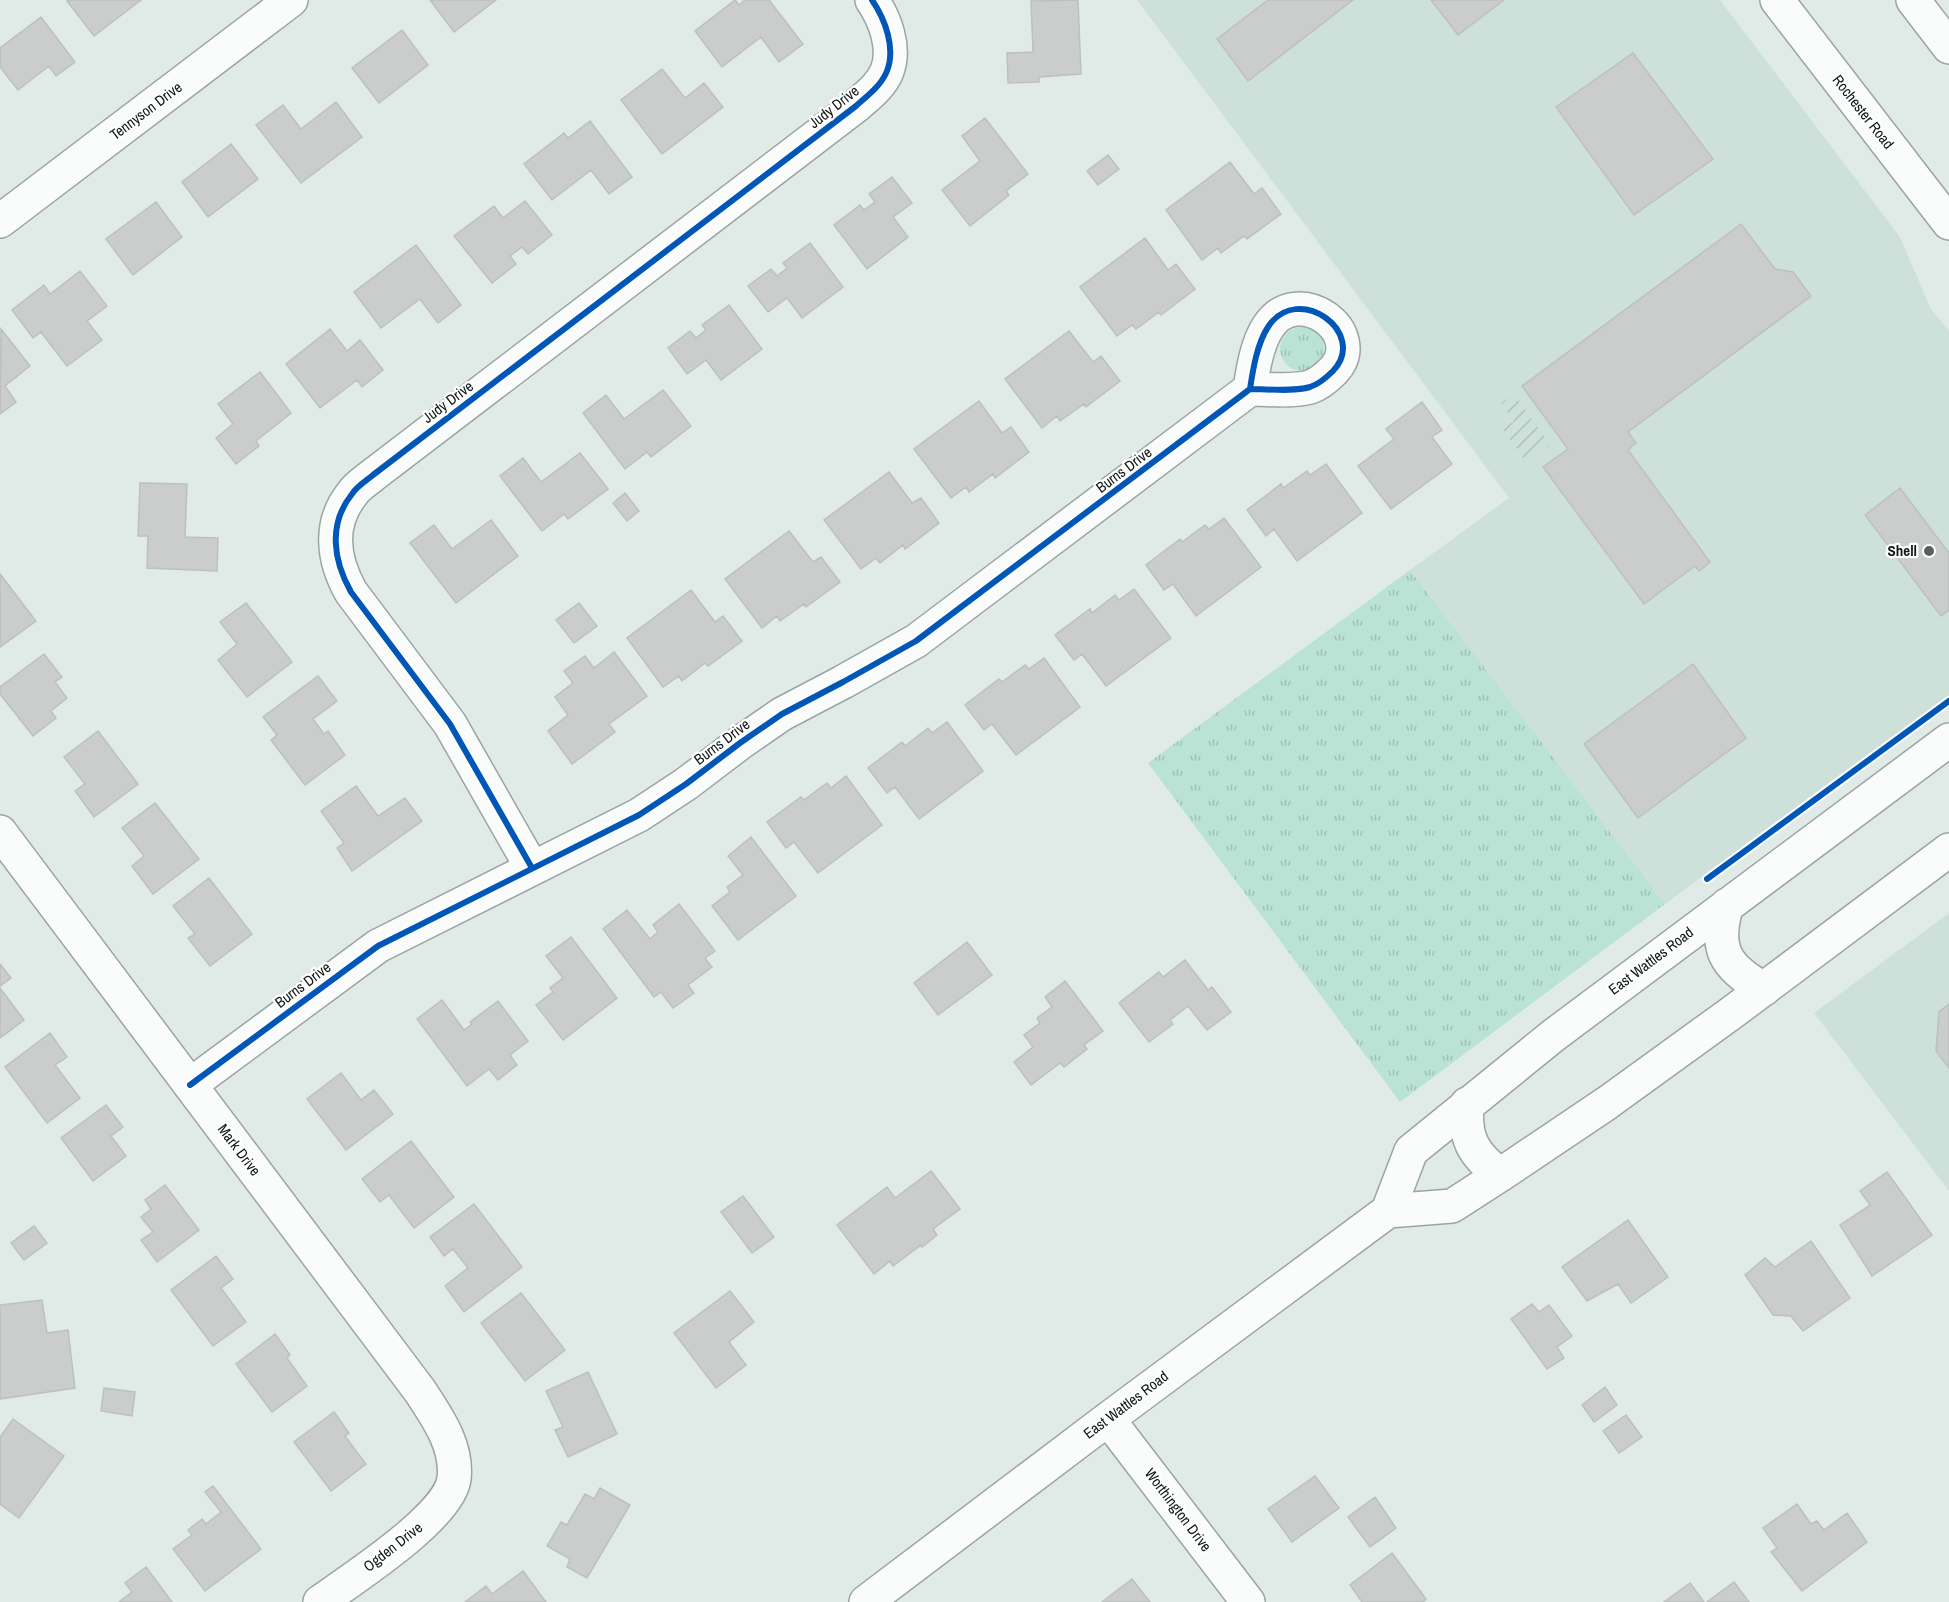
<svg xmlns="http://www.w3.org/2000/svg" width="1949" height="1602" font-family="'Archivo Narrow',sans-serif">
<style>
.built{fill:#cde1da}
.industrial{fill:url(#industrial-furrows)}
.grass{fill:url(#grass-tufts)}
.building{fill:#cbcccc;stroke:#bdc0bf;stroke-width:1.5}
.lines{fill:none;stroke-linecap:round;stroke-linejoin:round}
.street-casing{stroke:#9ca4a2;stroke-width:36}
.secondary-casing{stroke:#9ca4a2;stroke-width:36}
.street{stroke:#fafcfc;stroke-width:33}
.secondary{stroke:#fafcfc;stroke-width:33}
.cycleway-casing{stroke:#fff;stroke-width:10}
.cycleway{stroke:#0057b8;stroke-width:6}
.poi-dot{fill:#59615f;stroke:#fff;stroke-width:2}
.labels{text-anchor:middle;stroke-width:4.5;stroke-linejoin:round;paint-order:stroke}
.street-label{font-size:15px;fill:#111715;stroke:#fff}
.poi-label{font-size:15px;font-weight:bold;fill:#111715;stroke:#fff;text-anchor:end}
</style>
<defs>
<pattern id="industrial-furrows" width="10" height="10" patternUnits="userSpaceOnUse" patternTransform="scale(1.5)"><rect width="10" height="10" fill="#cde1da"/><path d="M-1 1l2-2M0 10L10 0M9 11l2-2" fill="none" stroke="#afc0ba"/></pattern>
<pattern id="grass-tufts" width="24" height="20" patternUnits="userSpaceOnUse" patternTransform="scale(1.5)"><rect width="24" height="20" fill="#bae2d5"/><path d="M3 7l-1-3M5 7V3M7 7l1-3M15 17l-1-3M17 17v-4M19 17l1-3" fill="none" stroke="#9fc1b6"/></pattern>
</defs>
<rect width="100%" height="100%" fill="#e0ebe8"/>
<path class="built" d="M1137,0H1720L1900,237L1931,309L1949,331V695L1665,904L1410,570L1509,498Z
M1949,913V1191L1814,1013Z"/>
<path class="industrial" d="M1514,394L1550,445L1526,462L1503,429L1514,421L1501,403Z"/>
<path class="grass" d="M1280 349a22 22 0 1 1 44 0a22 22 0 1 1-44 0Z
M1410,570L1665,904L1400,1102L1148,763Z"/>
<path class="building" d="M69,0H141L94,36L67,1Z
M430,0H496L454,32Z
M735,0L739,5L745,0H769L803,44L779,62L761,37L722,67L695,31Z
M1078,0L1081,74L1039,77V82L1008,83L1007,53L1033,52L1031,1Z
M1268,0H1353L1248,81L1217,39Z
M1431,0H1504L1458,35Z
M41,17L75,62L56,76L49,66L18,90L0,67V48Z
M402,30L428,65L379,103L352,68Z
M1633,53L1713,159L1634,215L1556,107Z
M662,69L685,98L704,83L723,107L662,154L621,100Z
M336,102L362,137L301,183L256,125L283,105L301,129Z
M985,118L1028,174L1006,191L1009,195L970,226L942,190L980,161L962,136Z
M590,121L632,177L609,194L591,170L552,200L524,164L564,133L568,138Z
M231,144L258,179L208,217L182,182Z
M1108,155L1119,169L1098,185L1087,171Z
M1230,162L1254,194L1262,188L1281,214L1247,239L1244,236L1221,253L1218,248L1202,260L1166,210Z
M892,177L912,203L893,217L908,237L867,269L834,225L860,205L864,210L875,202L869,194Z
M525,201L552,235L528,254L522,247L510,256L516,264L492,283L454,236L494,206L503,218Z
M156,202L182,237L133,275L106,239Z
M1741,224L1775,269L1793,272L1811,296L1628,432L1636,443L1628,450L1710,562L1699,571L1695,566L1644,604L1543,467L1568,449L1522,386Z
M1145,238L1168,270L1176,264L1195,289L1161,315L1159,312L1136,329L1132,325L1117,336L1080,287Z
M810,243L843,287L802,318L787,298L768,312L748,286L771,269L777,276L787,268L783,263Z
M416,245L461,305L438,323L420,299L381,328L354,292Z
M80,271L107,306L87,321L102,340L67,366L41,332L33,338L12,310L44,285L50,294Z
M729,305L762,349L721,380L706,360L687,374L668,348L690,331L696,338L706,330L702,325Z
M1,329L30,366L5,386L16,402L0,414Z
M330,329L347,351L360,340L383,370L362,387L357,380L320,408L286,364Z
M1069,331L1093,362L1101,356L1120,381L1086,407L1084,404L1060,421L1057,416L1042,428L1005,379Z
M260,372L291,413L256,441L259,446L236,464L216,438L233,424L218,404Z
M663,390L691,426L651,457L647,452L625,469L583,413L606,395L624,419Z
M979,401L1002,433L1011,427L1029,452L995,478L993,474L969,492L966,487L951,498L914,449Z
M1422,402L1442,430L1432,437L1452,464L1391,509L1358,466L1394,439L1386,429Z
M580,453L608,489L568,519L564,514L542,531L500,476L523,458L541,482Z
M1326,464L1362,513L1297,561L1274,529L1266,536L1247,510L1281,484L1283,488L1307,471L1310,475Z
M889,472L912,503L921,498L939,523L905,549L903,545L880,563L876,558L861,569L824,520Z
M140,483L187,484L185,537L218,538L217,571L147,568L148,536H138Z
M1900,488L1949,553V610L1941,616L1865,515Z
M625,493L639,511L627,521L613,503Z
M1224,518L1261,567L1196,616L1173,584L1164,590L1146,565L1180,539L1182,542L1205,525L1209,529Z
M491,520L518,556L456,603L410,543L434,525L452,549Z
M789,531L813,562L821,557L840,582L806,607L804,604L780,621L777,616L762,628L725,579Z
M0,574L36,621L0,647Z
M1134,589L1171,638L1106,686L1082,654L1074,660L1055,635L1090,609L1092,613L1115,595L1119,600Z
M691,590L715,622L723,616L742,641L708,666L705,663L682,681L679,676L663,687L627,638Z
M246,603L292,662L247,697L218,660L237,644L220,622Z
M579,603L597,626L574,643L556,620Z
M614,652L647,696L609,724L615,732L572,764L548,731L568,715L555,697L573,683L564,671L585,656L594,668Z
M44,654L62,677L55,682L67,698L51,711L56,718L33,736L0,694V687Z
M1044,658L1080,707L1016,755L992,724L984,730L965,705L999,679L1002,682L1025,665L1029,669Z
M1693,664L1746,738L1638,818L1584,744Z
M318,676L337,701L313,719L324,734L328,731L345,755L305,785L271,740L277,735L263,717Z
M947,722L983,771L919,819L895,787L887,793L868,768L902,742L905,746L928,728L932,733Z
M98,731L138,784L94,817L75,791L85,784L64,757Z
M846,776L882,825L818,873L794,842L786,848L767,822L801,797L804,800L827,783L831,788Z
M356,786L378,816L405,798L422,821L352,871L337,848L344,843L321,811Z
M155,803L199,859L153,894L132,866L144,856L122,828Z
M751,837L796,896L738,940L712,906L730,892L727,887L743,875L728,856Z
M209,878L252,934L210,966L188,938L195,934L173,906Z
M679,904L715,951L705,958L712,967L688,985L694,993L673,1008L661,992L654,997L603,929L627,910L650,939L658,932L653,925Z
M571,937L617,998L563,1040L536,1005L553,992L550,988L563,978L546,956Z
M967,942L992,975L938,1015L914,983Z
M1185,960L1208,990L1212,987L1231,1012L1207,1030L1188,1006L1170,1020L1173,1024L1149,1042L1119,1003L1159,972L1163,977Z
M0,964L11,978L0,986Z
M1065,981L1103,1031L1084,1045L1087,1049L1064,1067L1060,1063L1031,1085L1014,1062L1033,1047L1024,1035L1040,1023L1037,1018L1052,1007L1045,997Z
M0,988L24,1020L0,1038Z
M442,1000L464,1030L472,1024L470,1022L498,1001L528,1041L510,1055L517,1065L498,1080L489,1069L467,1086L417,1019Z
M1949,1004V1068L1936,1051L1939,1012Z
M50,1033L67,1057L55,1065L80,1098L47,1123L5,1067Z
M341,1073L361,1100L374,1090L393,1114L346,1150L307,1099Z
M106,1105L123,1127L111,1136L126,1156L93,1181L61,1138Z
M411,1141L454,1197L414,1228L389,1195L380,1202L362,1179Z
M931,1171L960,1209L933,1229L937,1235L922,1247L921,1245L893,1266L890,1261L874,1274L837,1225L887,1187L895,1198Z
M1887,1172L1932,1235L1872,1276L1840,1225L1870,1205L1860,1191Z
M165,1185L199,1230L157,1262L141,1240L153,1232L141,1217L151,1209L145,1200Z
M743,1196L774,1237L752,1253L721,1212Z
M474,1204L522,1267L464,1312L445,1286L468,1268L453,1249L444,1256L430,1237Z
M1628,1220L1668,1277L1631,1303L1618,1284L1587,1301L1562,1267Z
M34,1226L47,1243L24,1260L11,1243Z
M1811,1241L1850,1298L1803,1331L1791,1316L1773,1315L1745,1275L1765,1258L1775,1267Z
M216,1256L233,1279L221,1288L246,1322L213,1346L171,1290Z
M730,1291L754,1322L729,1342L746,1365L716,1388L674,1333Z
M521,1293L565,1350L525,1381L481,1323Z
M42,1300L47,1333L68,1330L75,1388L0,1399V1305Z
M1532,1304L1539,1312L1549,1305L1572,1336L1557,1347L1564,1358L1547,1369L1511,1319Z
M275,1334L290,1355L287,1358L307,1386L272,1412L236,1364Z
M588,1372L617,1434L568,1457L555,1430L563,1427L546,1391Z
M1605,1387L1617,1405L1594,1422L1582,1405Z
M104,1388L135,1392L132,1416L101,1411Z
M334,1412L349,1433L345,1436L366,1464L331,1491L294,1442Z
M1626,1415L1642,1437L1619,1453L1603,1431Z
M13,1419L64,1456L19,1518L0,1504V1437Z
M1315,1476L1339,1508L1292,1542L1268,1509Z
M213,1486L261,1549L205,1591L173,1549L192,1535L188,1530L202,1519L206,1524L221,1512L205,1492Z
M600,1488L630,1505L587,1578L567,1567L570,1559L547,1546L561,1522L567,1525L585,1494L594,1499Z
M1375,1497L1396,1528L1370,1547L1348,1517Z
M1797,1504L1811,1524L1817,1521L1824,1530L1847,1513L1867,1542L1802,1591L1771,1552L1777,1548L1763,1528Z
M1392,1553L1426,1599L1423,1602H1362L1350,1585Z
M146,1567L172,1602H119L132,1592L125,1583Z
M523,1571L546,1602H465L486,1586L492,1594Z
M1132,1579L1150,1602H1102Z
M1734,1582L1749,1602H1707Z
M1690,1583L1704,1602H1664Z"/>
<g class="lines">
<g class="street-casing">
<path id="street" d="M0,221L291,0
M0,832L420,1391C437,1417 458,1446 454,1479C449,1517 352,1579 320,1602
M532,868L450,724L351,592C333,560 328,524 352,494C357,486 366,481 373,475L856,106C867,96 881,86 887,71C896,48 885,19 872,0
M190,1085L378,946L639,815L686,784L740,743L782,714L843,682L916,641L1250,389C1269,389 1292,392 1310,387C1319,384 1326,378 1333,371C1369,333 1298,281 1268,327C1257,344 1253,369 1250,389
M1108,1419L1248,1602"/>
</g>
<g class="secondary-casing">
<path id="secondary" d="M1777,0L1949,223
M1913,0L1949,47
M1727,905C1713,949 1726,968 1764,989
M1467,1104C1464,1139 1473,1154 1500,1175
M1388,1211L1411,1151L1554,1035L1949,740
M866,1602L1108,1419L1388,1211L1452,1206L1500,1175L1607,1103L1730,1014L1949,850"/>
</g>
<use href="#street" class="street"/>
<use href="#secondary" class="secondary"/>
<g class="cycleway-casing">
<path id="cycleway" d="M532,868L450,724L351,592C333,560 328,524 352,494C357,486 366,481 373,475L856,106C867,96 881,86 887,71C896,48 885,19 872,0
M1707,879L1949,701
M190,1085L378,946L639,815L686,784L740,743L782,714L843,682L916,641L1250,389C1269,389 1292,392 1310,387C1319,384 1326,378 1333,371C1369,333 1298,281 1268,327C1257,344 1253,369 1250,389"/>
</g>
<use href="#cycleway" class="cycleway"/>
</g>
<circle class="poi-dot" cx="1929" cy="551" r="6"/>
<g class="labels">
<g class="street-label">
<text transform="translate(834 107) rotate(-38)" y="5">Judy Drive</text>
<text transform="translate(146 111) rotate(-37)" y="5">Tennyson Drive</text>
<text transform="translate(1863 112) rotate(52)" y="5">Rochester Road</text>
<text transform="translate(448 402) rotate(-37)" y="5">Judy Drive</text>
<text transform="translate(1124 470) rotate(-37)" y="5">Burns Drive</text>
<text transform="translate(722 742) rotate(-37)" y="5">Burns Drive</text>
<text transform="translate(1651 961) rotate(-37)" y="5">East Wattles Road</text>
<text transform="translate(303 985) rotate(-37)" y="5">Burns Drive</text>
<text transform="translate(239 1150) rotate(53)" y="5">Mark Drive</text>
<text transform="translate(1126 1405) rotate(-37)" y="5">East Wattles Road</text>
<text transform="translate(1178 1510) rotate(53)" y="5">Worthington Drive</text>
<text transform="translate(393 1547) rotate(-38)" y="5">Ogden Drive</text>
</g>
<g class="poi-label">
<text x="1917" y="556">Shell</text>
</g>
</g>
</svg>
